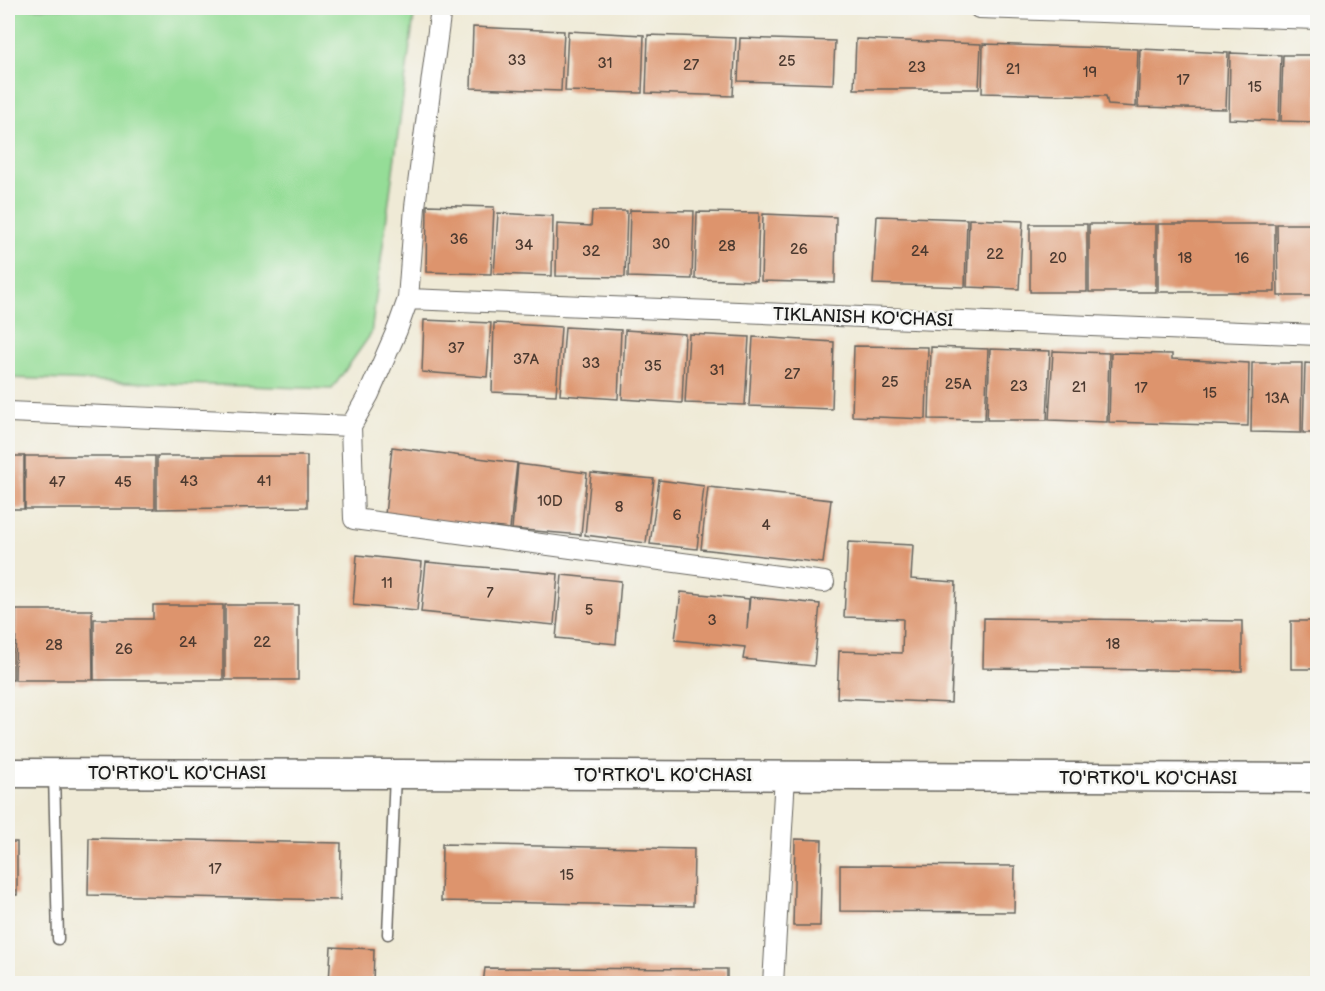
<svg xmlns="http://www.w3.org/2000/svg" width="1325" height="991" font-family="'Balsamiq Sans',sans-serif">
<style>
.green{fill:#95dd97;stroke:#587c5a;stroke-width:1.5}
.building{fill:#dd946d}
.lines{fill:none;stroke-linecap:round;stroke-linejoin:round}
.lane-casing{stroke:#66645d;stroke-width:13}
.street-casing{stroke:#66645d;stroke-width:22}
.secondary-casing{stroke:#66645d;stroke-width:31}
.lane{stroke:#fff;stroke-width:10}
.street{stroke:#fff;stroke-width:20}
.secondary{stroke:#fff;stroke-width:28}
.labels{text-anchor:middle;stroke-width:5;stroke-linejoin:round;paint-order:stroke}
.number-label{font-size:15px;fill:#4c3a30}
.street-label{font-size:18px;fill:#1c1c1c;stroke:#f6f6f2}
</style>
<rect width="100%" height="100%" fill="#f6f6f2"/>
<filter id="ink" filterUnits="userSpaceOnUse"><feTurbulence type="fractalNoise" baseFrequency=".0167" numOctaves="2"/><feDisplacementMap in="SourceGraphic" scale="12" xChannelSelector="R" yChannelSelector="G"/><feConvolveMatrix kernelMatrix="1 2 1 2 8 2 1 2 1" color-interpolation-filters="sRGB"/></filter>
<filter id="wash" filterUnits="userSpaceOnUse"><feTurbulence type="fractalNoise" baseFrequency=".008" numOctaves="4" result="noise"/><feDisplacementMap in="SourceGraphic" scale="24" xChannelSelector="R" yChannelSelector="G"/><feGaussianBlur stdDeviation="1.35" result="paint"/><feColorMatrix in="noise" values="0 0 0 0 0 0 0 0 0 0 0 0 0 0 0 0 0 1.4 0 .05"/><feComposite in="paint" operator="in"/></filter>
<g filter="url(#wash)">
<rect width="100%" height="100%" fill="#efead6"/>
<path class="green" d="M8,8H415L371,334L332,389L8,378Z"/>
<g id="blocks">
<path class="building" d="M473,27L564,31L561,91L471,88Z
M568,31L644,35L642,93L565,91Z
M648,35L736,38L733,96L646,93Z
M740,38L835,41L833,84L738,81Z
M856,39L981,44L979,89H854Z
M983,44L1138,49L1136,107L1108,105L1106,96L982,93Z
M1140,49L1228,53L1226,109L1138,107Z
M1230,53L1281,55L1279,121L1229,119Z
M1283,55H1318V122L1281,121Z
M427,205L494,207L491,274L426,272Z
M630,210L694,211L692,279L628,277Z
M592,211H627L625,277L556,276L557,224L591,226Z
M697,212L759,213L757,281L695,279Z
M498,213L553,216L552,276L494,274Z
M763,214L836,217L835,283L761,281Z
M877,216L967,219L965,287L873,284Z
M969,219L1023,221L1019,289L967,287Z
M1030,224H1087V292H1030Z
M1089,224H1156V292H1089Z
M1158,224H1275V292H1158Z
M1277,224H1318V296H1278Z
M424,320L491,323L487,377L422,372Z
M494,323L561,327L556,395L492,392Z
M565,327L621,330L618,399L560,395Z
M625,330L685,334L682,403L622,399Z
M689,334L749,337L745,405L685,403Z
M753,337L834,342L832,409L749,406Z
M854,346L928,347L926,419L852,416Z
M931,347L988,349L985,420L929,419Z
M990,349L1050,351L1047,420H987Z
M1053,351L1109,353L1107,422L1049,420Z
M1111,353L1172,354V359L1249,363L1248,426L1109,422Z
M1252,363H1302L1301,433L1251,432Z
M1305,363L1318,364V433H1303Z
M392,447L517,463L510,529L385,515Z
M8,456H24V509H8Z
M25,456H155V509H25Z
M157,456H307V507L157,509Z
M518,464L587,473L581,535L512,529Z
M591,473L654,479L646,543L585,535Z
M659,480L704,486L697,549L650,544Z
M708,487L831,500L823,563L701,549Z
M848,542L913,545L911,579L956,582L951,703L837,698L839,651L902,653L903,619L844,617Z
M357,555L422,562L417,611L353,605Z
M426,562L558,574L554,625L421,612Z
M562,575L621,581L616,644L556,638Z
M681,592L749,599L747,629L750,597L820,604L814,666L743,659L745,647L675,640Z
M153,605H223V680H94V619H153Z
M225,605H298V680H225Z
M16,610H92L93,680H15Z
M984,618L1242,621V671L983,668Z
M1291,621H1318V669H1291Z
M8,622H13V680H8Z
M89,838L341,843L340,900L88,895Z
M795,839L822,840L820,926H793Z
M8,842H17V895H8Z
M442,844L694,849L693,906L441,901Z
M840,865L1015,866L1014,912L840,911Z
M331,947L374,949L373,984H329Z
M485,968L727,969V984H483Z"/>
</g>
</g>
<g filter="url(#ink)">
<use href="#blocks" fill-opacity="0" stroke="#66645d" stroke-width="1.5"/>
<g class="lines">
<g class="lane-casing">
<path id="lane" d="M54,773L58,939
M388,934L395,775"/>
</g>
<g class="street-casing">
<path id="street" d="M979,8L1318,19
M408,299L1318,335
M8,412L351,426L369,394L397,330L408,299L415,207L441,8
M351,426L354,519L824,582
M773,984L785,776"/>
</g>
<g class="secondary-casing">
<path id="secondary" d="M8,773L395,774L1318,778"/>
</g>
<use href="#lane" class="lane"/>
<use href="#street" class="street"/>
<use href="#secondary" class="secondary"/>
</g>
</g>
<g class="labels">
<g class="number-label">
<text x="517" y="65">33</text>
<text x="787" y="66">25</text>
<text x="605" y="68">31</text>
<text x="691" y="70">27</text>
<text x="917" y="72">23</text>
<text x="1013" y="74">21</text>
<text x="1090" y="77">19</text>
<text x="1183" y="85">17</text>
<text x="1255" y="92">15</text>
<text x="459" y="244">36</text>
<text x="661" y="249">30</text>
<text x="524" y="250">34</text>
<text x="727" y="251">28</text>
<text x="799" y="254">26</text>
<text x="591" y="256">32</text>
<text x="920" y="256">24</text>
<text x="995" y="259">22</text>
<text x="1058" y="263">20</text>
<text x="1185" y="263">18</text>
<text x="1242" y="263">16</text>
<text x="456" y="353">37</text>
<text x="526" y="364">37A</text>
<text x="591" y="368">33</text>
<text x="653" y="371">35</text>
<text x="717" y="375">31</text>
<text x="792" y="379">27</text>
<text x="890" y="387">25</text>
<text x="958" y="389">25A</text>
<text x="1019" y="391">23</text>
<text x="1079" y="392">21</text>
<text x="1141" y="393">17</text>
<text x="1210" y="398">15</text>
<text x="1277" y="403">13A</text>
<text x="189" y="486">43</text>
<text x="264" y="486">41</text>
<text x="57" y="487">47</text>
<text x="123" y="487">45</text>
<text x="550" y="506">10D</text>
<text x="619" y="512">8</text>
<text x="677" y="520">6</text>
<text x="766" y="530">4</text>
<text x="387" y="588">11</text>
<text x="490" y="598">7</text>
<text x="589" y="615">5</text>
<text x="712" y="625">3</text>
<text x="188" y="647">24</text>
<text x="262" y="647">22</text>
<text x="1113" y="649">18</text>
<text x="54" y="650">28</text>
<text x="124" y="654">26</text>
<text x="215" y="874">17</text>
<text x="567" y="880">15</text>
</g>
<g class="street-label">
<text transform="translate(863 317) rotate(2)" y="6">TIKLANISH KO'CHASI</text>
<text x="177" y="779">TO'RTKO'L KO'CHASI</text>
<text x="663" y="781">TO'RTKO'L KO'CHASI</text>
<text x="1148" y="784">TO'RTKO'L KO'CHASI</text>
</g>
</g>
<rect width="1325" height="991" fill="none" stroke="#f6f6f2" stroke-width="30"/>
</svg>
